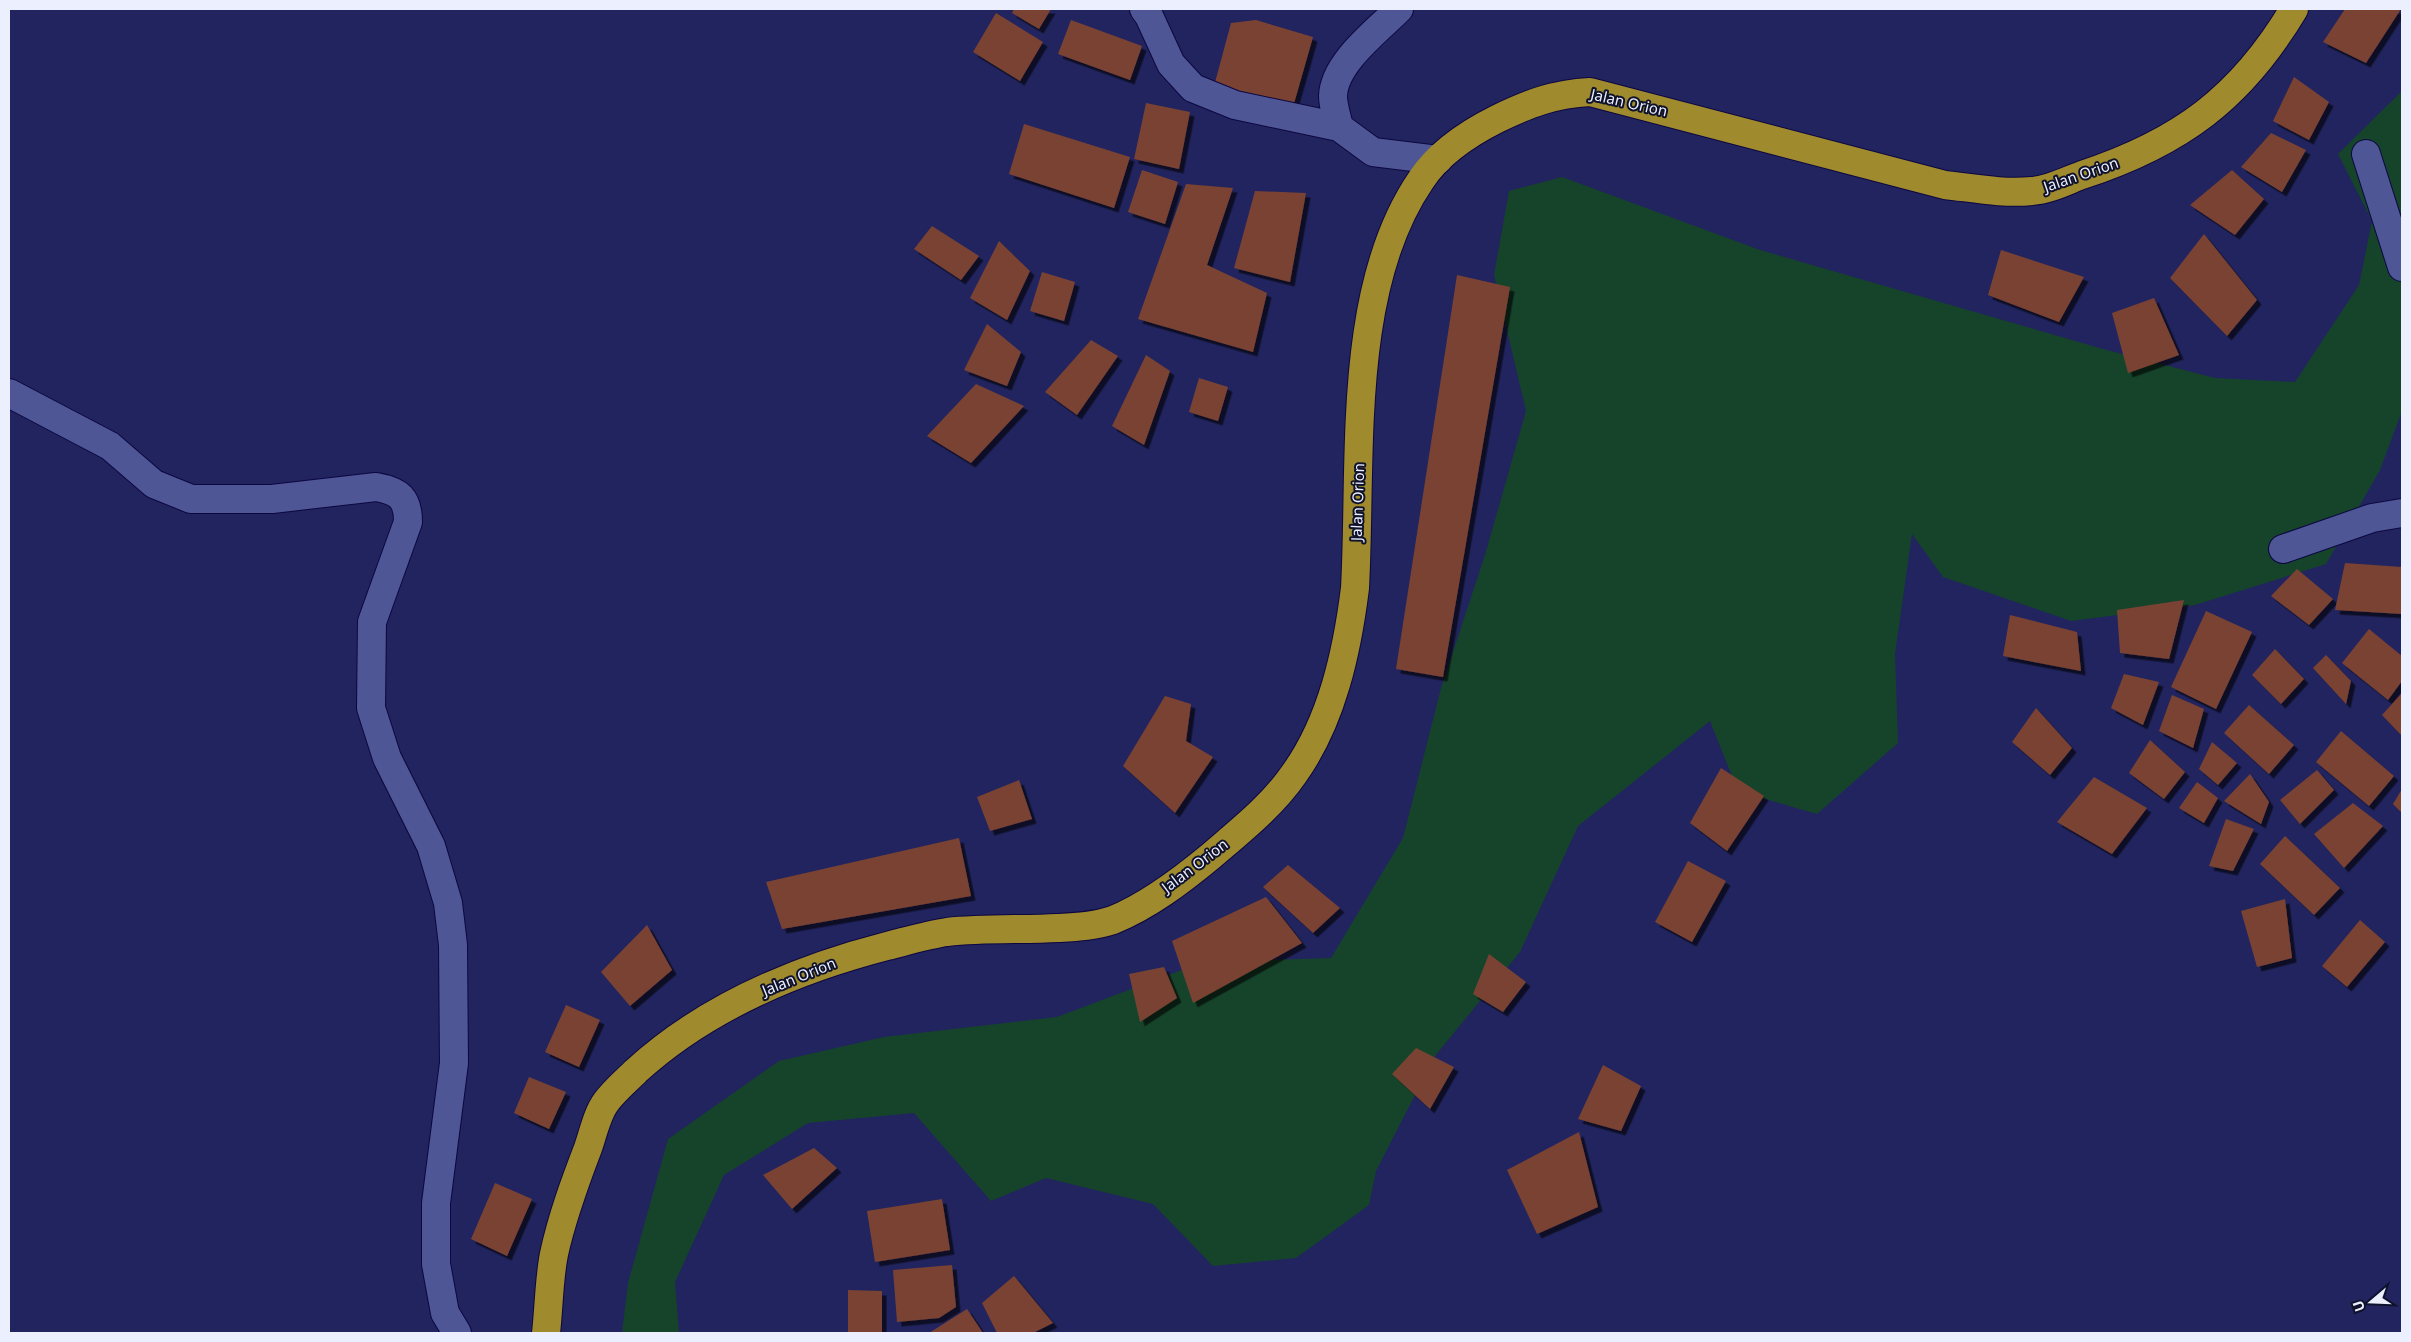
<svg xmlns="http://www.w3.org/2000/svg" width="2411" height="1342" font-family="'Noto Sans',sans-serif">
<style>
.green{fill:#16442b}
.building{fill:#794233;filter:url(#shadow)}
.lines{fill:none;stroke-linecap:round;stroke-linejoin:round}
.minor-casing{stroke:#0d0741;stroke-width:30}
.highway-casing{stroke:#0d0741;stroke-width:30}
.minor{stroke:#4e5695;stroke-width:28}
.highway{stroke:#9f8a2d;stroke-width:28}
.labels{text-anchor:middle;stroke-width:4;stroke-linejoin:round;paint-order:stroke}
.street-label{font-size:15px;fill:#eceffe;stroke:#0f122b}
</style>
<defs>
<filter id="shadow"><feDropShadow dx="4.5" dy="4.5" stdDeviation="0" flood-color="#0009"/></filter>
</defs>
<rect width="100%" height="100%" fill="#21245e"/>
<path class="green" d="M2402,91V411L2380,470L2326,564L2195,605L2071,621L1943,577L1912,534L1895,654L1898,743L1817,814L1738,791L1710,721L1578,826L1520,952L1435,1056L1376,1171L1369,1205L1296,1258L1213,1266L1153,1204L1046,1178L991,1201L914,1113L808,1123L724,1175L675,1282L679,1333H622L628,1283L668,1139L779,1061L884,1037L1057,1017L1203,962L1331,958L1403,838L1441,688L1485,555L1526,411L1494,275L1509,191L1562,177L1760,250L2103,349L2215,378L2295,382L2359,285L2372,221L2338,154Z"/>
<path class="building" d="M1014,9H1051L1039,29L1012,13Z
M2345,9H2401L2366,63L2323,42Z
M996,13L1043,42L1020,81L973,52Z
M1071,20L1142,46L1130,80L1058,54Z
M1256,20L1313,37L1291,114L1213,90L1231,23Z
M2294,77L2329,102L2309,140L2273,121Z
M1146,103L1190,112L1179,169L1134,159Z
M1024,124L1130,157L1114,208L1009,174Z
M2271,133L2306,150L2282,192L2241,167Z
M1142,170L1178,182L1165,224L1128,212Z
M2232,170L2264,199L2235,235L2190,205Z
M1186,184L1233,188L1207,265L1267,293L1253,352L1138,319Z
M1255,191L1306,193L1290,282L1234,268Z
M932,226L979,256L961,280L914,249Z
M2204,234L2257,300L2227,336L2170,278Z
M999,241L1030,271L1007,320L970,298Z
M2001,250L2084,277L2059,322L1988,295Z
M1042,272L1075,282L1064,321L1030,311Z
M1457,275L1510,287L1443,677L1396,669Z
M2154,298L2179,355L2128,373L2112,313Z
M987,324L1021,352L1007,386L964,370Z
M1091,340L1118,356L1077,415L1045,392Z
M1146,355L1170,371L1144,445L1112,426Z
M1199,378L1228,387L1218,421L1189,412Z
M976,384L1024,406L971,463L927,436Z
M2345,563L2402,567V614L2335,610Z
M2297,569L2333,599L2309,625L2271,596Z
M2184,600L2169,659L2120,653L2117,610Z
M2206,611L2252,632L2216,709L2171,687Z
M2010,615L2077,632L2081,671L2003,656Z
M2369,629L2402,656V681L2388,700L2342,663Z
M2275,649L2304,679L2281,704L2252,675Z
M2326,655L2351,681L2346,704L2313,668Z
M2124,674L2159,682L2143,725L2111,708Z
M2402,693V736L2382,715Z
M2172,695L2204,709L2193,748L2159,731Z
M1165,696L1191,704L1186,741L1213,757L1175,813L1123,766Z
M2249,705L2294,745L2269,774L2224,733Z
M2036,708L2072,748L2050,775L2012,742Z
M2341,731L2394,776L2369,806L2316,762Z
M2150,740L2185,772L2164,799L2129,773Z
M2212,742L2237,763L2218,785L2199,769Z
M1721,768L1764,796L1727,851L1690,823Z
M2317,770L2334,790L2300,824L2280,800Z
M2250,774L2269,802L2261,824L2224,801Z
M2094,777L2147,808L2112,854L2057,822Z
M1019,780L1032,819L990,831L977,797Z
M2197,782L2218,798L2204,823L2179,808Z
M2402,789V813L2393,804Z
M2353,803L2383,826L2344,868L2314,834Z
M2226,819L2254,829L2233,871L2209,866Z
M2285,836L2340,888L2314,915L2260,864Z
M959,838L971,896L782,929L766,882Z
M1688,861L1726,881L1692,942L1655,922Z
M1288,865L1340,908L1313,933L1263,887Z
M1266,897L1302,943L1193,1003L1172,941Z
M2285,899L2292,958L2257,967L2241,911Z
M2360,920L2385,942L2347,987L2322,966Z
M647,925L672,970L630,1006L601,972Z
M1489,954L1526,982L1503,1012L1473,994Z
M1164,967L1177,998L1140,1022L1129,974Z
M566,1005L600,1020L579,1067L545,1052Z
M1416,1048L1454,1067L1430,1109L1392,1074Z
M1603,1065L1641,1086L1621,1131L1578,1119Z
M529,1077L566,1092L549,1129L514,1113Z
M1579,1132L1598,1207L1537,1234L1507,1170Z
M814,1148L837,1168L792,1209L763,1175Z
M495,1183L532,1199L507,1256L471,1239Z
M942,1199L950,1250L875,1262L867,1211Z
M952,1265L956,1307L939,1318L897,1322L893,1270Z
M1014,1276L1053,1323L1033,1333H997L982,1303Z
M848,1290L882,1291V1333H848Z
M967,1309L983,1333H929Z"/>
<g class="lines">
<g class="minor-casing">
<path id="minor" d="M1144,9L1149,16L1171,64L1193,88L1235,105L1339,127L1373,152L1438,160
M1339,127C1337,117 1333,106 1333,96C1334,63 1377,31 1399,9
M2366,154L2402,267
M9,393L110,446L154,484L191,499H272L376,487C399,491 408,498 408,522L372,622L371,708L387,758L431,846L448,903L453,945L454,1063L436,1203V1264L445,1313L457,1333
M2283,549L2372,518L2402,513"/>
</g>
<g class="highway-casing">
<path id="highway" d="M546,1333C549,1307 549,1279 554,1254C562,1217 575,1182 588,1148C593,1134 597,1114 606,1102C614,1091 626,1081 636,1071C705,1008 798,969 887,946C907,941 927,935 947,932C984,928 1022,930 1058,928C1076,927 1096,926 1113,920C1148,906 1182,880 1211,856C1240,831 1272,806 1294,774C1332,721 1347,652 1355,588C1362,461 1346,289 1421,180C1438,154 1469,133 1497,119C1530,103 1554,94 1590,92L1945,185C1973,188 2003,194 2032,191C2049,190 2066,181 2082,175C2180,143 2241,98 2294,9"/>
</g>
<use href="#minor" class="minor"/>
<use href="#highway" class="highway"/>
</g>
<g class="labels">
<g class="street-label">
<text transform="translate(1629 103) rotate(13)" y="5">Jalan Orion</text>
<text transform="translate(2081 175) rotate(-19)" y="5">Jalan Orion</text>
<text transform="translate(1358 502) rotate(-88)" y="5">Jalan Orion</text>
<text transform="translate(1195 866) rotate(-37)" y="5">Jalan Orion</text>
<text transform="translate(799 977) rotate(-22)" y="5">Jalan Orion</text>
</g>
</g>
<rect width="2411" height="1342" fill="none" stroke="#eceffe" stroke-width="20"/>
<g transform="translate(2371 1302) rotate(251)" stroke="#0f122b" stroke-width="4" paint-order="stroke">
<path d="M0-4L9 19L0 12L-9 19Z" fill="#eceffe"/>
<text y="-8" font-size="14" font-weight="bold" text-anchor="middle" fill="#eceffe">U</text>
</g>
</svg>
